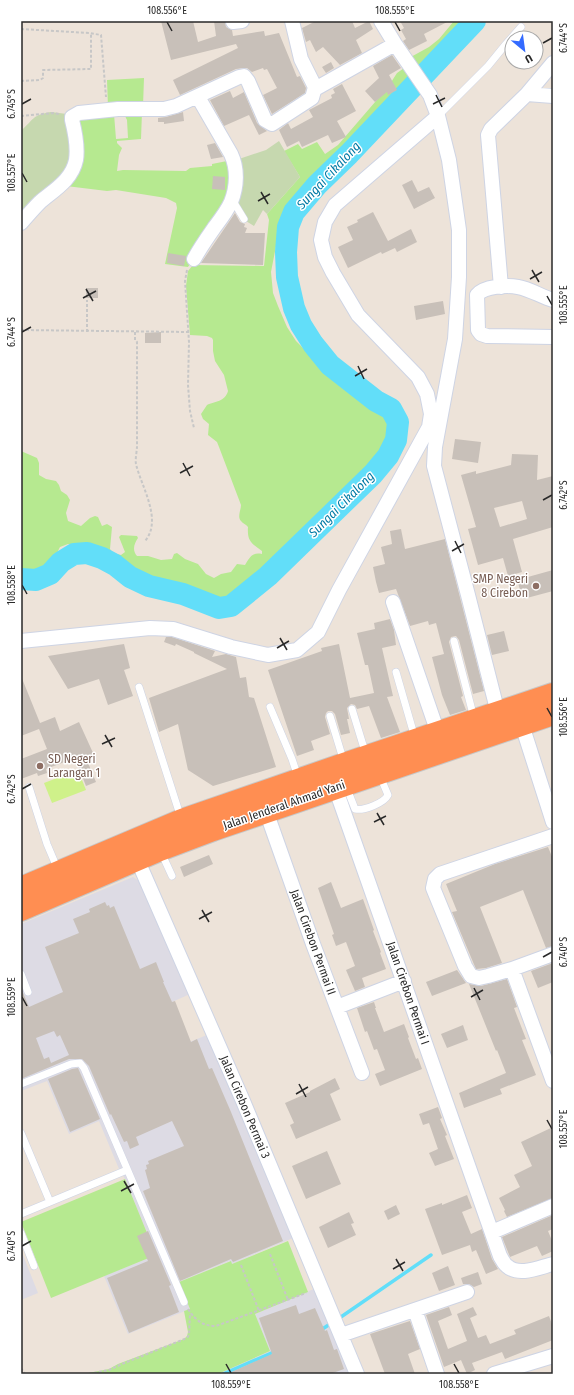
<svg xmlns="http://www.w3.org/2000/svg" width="574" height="1395" font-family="'Fira Sans Condensed',sans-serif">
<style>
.industrial{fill:#dddbe4}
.green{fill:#b6e990;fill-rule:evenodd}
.cemetery{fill:#c6d8af}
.pitch{fill:#cff18a}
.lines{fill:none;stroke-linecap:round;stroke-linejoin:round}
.stream{stroke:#62def9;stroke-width:3.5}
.river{stroke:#62def9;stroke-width:22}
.building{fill:#c8c0b9;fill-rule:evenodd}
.lane-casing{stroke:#ced4e4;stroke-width:8}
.street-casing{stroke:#ced4e4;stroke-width:16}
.highway-casing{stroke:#c7c7c7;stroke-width:24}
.path{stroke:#c7c7c7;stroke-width:2;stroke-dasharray:3 2;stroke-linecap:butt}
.lane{stroke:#fff;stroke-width:7}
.street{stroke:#fff;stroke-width:14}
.highway{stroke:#ff8e52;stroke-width:22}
.ticks{fill:none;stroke:#292929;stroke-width:1.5}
.education-dot{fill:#8d6e63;stroke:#fff;stroke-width:1.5}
.labels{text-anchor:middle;stroke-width:3;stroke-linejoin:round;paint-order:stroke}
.education-label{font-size:12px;fill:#785e54;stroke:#fff;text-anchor:end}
.street-label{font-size:12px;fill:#292929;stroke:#fff}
.water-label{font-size:13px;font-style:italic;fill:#017aa5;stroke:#fff}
.neatline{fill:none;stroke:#292929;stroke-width:1.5}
.ticks-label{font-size:10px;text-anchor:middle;fill:#292929}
</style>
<rect width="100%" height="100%" fill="#ede3d9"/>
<path class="industrial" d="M133,877L139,881L190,994L132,1020L147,1059L207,1035L293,1238L232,1264L230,1261L179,1282L190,1309L128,1334L104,1276L156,1255L125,1179L119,1169L99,1121L69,1134L47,1081L21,1091V924Z
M21,1250L38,1293L21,1300Z
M316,1288L351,1374H218L270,1351L255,1314Z"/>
<path class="green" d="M454,21H466L437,53L420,75L409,58L429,47L439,39Z
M407,66L415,77L373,119L356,134L350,146L330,165L309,189L291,204L288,210L276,246L271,272L273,293L278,306L287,327L296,341L326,371L367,402L382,411L389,418L391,423L392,429L391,443L379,459L357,484L310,523L284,554L261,576L245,590L233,599L223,603H215L180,587L152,584L111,558L105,553L96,551L81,546L68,544L60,547C57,552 56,560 52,565C45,573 31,575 21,573C21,566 23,539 21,535V451L37,458L39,463V475L46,479L56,481L59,485L61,491L67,495L70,500L66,513L68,521L81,526L90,518L95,516L98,517L102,526L107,524L112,527L110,549L113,553L121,555L125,552L119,537L121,535L137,536L138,538C134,544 132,550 137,556H148L161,560L172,559L174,554L177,553L185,559L198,564L206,574L214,578L221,574L231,572L237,564L245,565C250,557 252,552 262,554V551C251,543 247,541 248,527C246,524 243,524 241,521C237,517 241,510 241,505L219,447L217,442L208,435L209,424L203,419L201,414L207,405C215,401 225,402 228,391L224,375L215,361L213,351V340L212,338L207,336L190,335L186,286L188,271L193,265L264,266L269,220L267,214L300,177L284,151L298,144L302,149L317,142L325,154L338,145L388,87L397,73Z
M144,78L143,106L108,107L107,80Z
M113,111H139L142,112L141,139L117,141V143L122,148L119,155L117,171L123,170L186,171L190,168L212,166V164L227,161L225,148C250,188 220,210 202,243C197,251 193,259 188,267L165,264L177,208L176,203L166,198L116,190L107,191L66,186C85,159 80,151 74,120L78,116L80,115ZM114,114H124L127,120L128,138L116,139Z
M125,1179L156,1255L51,1298L21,1222Z
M288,1241L308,1292L255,1314L270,1351L218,1374H83L109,1369L118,1364L184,1339L187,1336L188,1332L184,1311L190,1309L179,1282L231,1261L232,1264Z"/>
<path class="cemetery" d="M51,112L67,114L74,148L69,172L21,219V131C34,119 32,115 51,112Z
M279,141L300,177L267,214L263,210L254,226L246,221L237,209L236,160L266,150Z"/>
<path class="pitch" d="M78,770L86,790L52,803L44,783Z"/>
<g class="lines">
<path class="stream" d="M338,1319L431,1255
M321,1330L333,1322
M223,1374L276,1351"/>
<path class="river" d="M21,579L36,580L50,574L61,562L74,554L87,553L102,558L115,565L130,577L149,586L183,594L219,608L231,606L268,576L373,474L388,456L396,440L398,422L391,409L376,401L330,365L313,344L301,325L294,308L287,277L286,252L288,227L294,212L317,185L349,154L475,21"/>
</g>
<path class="building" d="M161,21H193L198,42L216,36L214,21H225L226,27L232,30L233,36L264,31L265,36L279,33L297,77L300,76L306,88L305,93L272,114L263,95L277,88L267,69L264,70L263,68L252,72L247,68H243L236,69L180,95L173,80L238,48L236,44L171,60Z
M316,21H352L355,28L369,21L373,29L356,40L362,53L340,65L323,47L316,52L310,40L306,42L302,28Z
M400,21H449L424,34L427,41L409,50L403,41L406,39L401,30L404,28Z
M392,55L401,68L389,75L397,90L388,95L387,92L375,102L365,91L379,78L373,66Z
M331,62L334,68L326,73L322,67Z
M342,84L356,111L337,121L346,137L332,143L328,135L302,147L299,141L287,147L279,130L288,123L291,129L313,117L309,110L332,98L331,95L335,93L333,89Z
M230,91L233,98L244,92L257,123L267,131L259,135L249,115L224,126L210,100Z
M183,112L184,121L164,124V122H158V118L166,117Z
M215,143L223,157L211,159L207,145Z
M213,176L225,177V190L212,189Z
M412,180L418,192L429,187L435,198L414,209L402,185Z
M373,212L388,241L411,229L417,242L397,252L395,248L382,254L381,252L348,268L338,247L353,240L347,227L358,222L357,220Z
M235,213L240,222L245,224L244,227L247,228L245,233H265L263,265L201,263Z
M168,253L186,256L184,266L167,263Z
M86,288H98V298H86Z
M443,301L445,314L416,320L414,306Z
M161,332V343H145V333Z
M455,439L481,442L478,463L452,459Z
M512,454L538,455L537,480L553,476V527L513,539L522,572L508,576L503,558L478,565L468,529L476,527L461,475L476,471V474L511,465ZM522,501L527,519L500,527L494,508Z
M401,529L405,549L445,539L484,691L473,694L459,640L456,636L451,637L449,642L463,696L461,697L466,710L450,715L442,695L432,657L444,654L436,623L429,625L428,621L410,626L396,589L379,593L376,582L373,567L385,564L381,547L392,544L390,531Z
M553,570V591L523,599L517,580Z
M390,619L394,630L396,645L382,648L393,696L387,697L400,732L381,738L369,706L357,709L355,705L351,704L347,708L349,719H347L350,733L341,735L335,714L332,711H328L326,713L325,717L330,734L311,741L314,750L297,756L268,670L322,651L321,648L339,644L350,698L374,693L368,665H365L357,633L375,629L374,623Z
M504,631L509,651L492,655L487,635Z
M166,637H172L215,651L212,657L226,654L236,657L240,678L246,677L249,697L254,698L276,767L213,786L188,770L178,724L159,732L149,698L227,669L194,653V652L176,644L175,646L164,642Z
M124,644L130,668L124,670L133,696L108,705L99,679L68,689L48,656Z
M21,676L40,723L55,717L60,731L79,722L94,755L86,758L96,782L86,786L75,758L46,769L47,773L38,776L37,773L21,779V759L47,749L39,729L21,736Z
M548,847L553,859V946L546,948L523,890L480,907L502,963L486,968L476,969L473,962L452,912L457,911L446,884L495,864Z
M209,855L213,864L184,877L180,867Z
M331,882L341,908L363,899L374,930L373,931L381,952L380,953L386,969L362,978L365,987L355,991L346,970L355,966L346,942L336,946L332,935L334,934L318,888Z
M105,902L107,906L109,905L110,908L114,906L140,969L156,962L164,982H163L172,1002L175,1001L191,1042L197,1039L209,1069L212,1068L231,1112L283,1241L233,1262L231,1259L180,1281L143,1191L150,1188L145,1170L147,1169L146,1165L149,1164L148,1161L184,1146L172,1121L136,1137L139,1145L130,1149L127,1141L124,1142L111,1114L110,1115L89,1066L82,1059H69L21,1079V988L29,1007L63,992L45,947L79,933L73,919L90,912L89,909ZM54,1031L57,1037L60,1035L69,1055L51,1063L49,1057L44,1059L36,1038Z
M553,963V982L538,988L531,971Z
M457,970L466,983L432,996L426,982Z
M507,979L517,1007L514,1008L526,1039L522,1040L536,1075L500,1089L502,1094L464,1108L459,1093L506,1073L497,1050L496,1051L469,984L481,986Z
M374,1002L376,1008H375L384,1032L404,1024L409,1037L408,1038L416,1059L418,1058L422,1069L380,1086L375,1074L385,1070L377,1049L374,1050L367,1031L365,1032L357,1008Z
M463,1025L468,1040L447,1048L441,1034Z
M78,1068L100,1119L70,1132L48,1079L72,1069Z
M335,1078L340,1089L330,1094L341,1120L296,1139L290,1125L294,1123L285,1103L310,1092V1091Z
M438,1107L442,1118L440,1119L447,1135L445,1136L454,1159L435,1166L429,1153L438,1149L429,1123L423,1125L419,1114Z
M553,1127V1198L507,1217L504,1211L505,1210L499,1198L520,1187L514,1175L532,1166L521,1142Z
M327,1151L341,1184L306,1199L292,1166Z
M467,1195L472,1208L462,1212L471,1234L482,1229L492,1259L498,1269L486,1274L476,1250L472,1252L470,1245L442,1255L425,1209L442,1203V1205Z
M396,1205L400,1214L388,1220L384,1211Z
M349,1212L354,1223L351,1224L356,1235L328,1248L319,1227Z
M553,1215V1229L548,1231L553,1243V1251L542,1256L537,1246L510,1257L502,1237Z
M148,1231L171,1285L169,1286L179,1312L129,1333L107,1278L148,1261L137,1236Z
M448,1266L455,1285L439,1291L432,1273Z
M478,1272L482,1284L474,1287L469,1284H463L461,1278Z
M296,1305L299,1314L315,1308L325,1331L327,1330L334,1350L337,1349L344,1369L330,1374H227L272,1354L259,1318Z
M449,1307L452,1315L438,1321L448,1349L467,1341L457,1314L473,1307L477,1315L470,1318L478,1338L486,1335L490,1344L516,1334L514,1330L549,1316L553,1327V1340L505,1359L502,1352L472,1363L475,1370L467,1374L461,1360L444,1367L426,1315Z
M410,1321L420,1349L408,1354L415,1374H385L370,1334Z"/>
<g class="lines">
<g class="lane-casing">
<path id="lane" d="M438,116L488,66L506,44L521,27
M233,201L244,219
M454,641L474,718
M396,672L415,738
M139,687L181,818
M270,707L292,759L298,777
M352,709L363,745L367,754
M330,716L344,762
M346,786L355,809C364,811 384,803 388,795L380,776H379
M29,787L47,844L58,870
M161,852L172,876
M21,974L28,992
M21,1084L71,1064L80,1063L84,1068L184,1302
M21,1133L50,1202
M21,1214L127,1170
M21,1233L34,1266"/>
</g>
<g class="street-casing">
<path id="street" d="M381,21L395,44L430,95L438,116L449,160L459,230V277L455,339L435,447L434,466L468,595L498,713
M233,22L242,21
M315,89L395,44
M527,94L553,96
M21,223C27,216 34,208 40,202C54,190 72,180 76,160C78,147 75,132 72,120V117L79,113L89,112L118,109H164L176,106L239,77L244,76L248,81L265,120L272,124L312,98L315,87L301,59L292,21
M194,259C200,248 207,238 214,228C220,220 227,211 231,202C237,187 238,169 231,154L198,97
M501,287L488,135L491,129L527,94L553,63
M553,300C542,297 530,289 518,287C507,285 484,286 477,295L478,330L481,334L487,336L553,337
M393,602L438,733
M21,641L150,628L173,629L231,647L268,655L297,650L318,632L339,590L429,427L431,414L427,394L418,377L358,315L333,273L325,257L321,240L325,222L335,205L438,116
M522,725L553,822
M335,787L500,1256C502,1259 504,1264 507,1266C519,1277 540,1267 553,1264
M266,811L313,944L362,1073
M553,836L440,874L435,879L433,888L465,966L471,976L479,978L488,976L512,969L553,954
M134,852L243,1101L357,1374
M512,969L553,1081
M337,1007L404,981
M492,1232L553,1206
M415,1310L437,1374
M341,1335L467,1292
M494,1374L553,1356"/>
</g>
<g class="highway-casing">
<path id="highway" d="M21,888L182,820L344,764L553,694
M21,910L160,850L213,830L553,714"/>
</g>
<path class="path" d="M21,29L89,33L101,35L106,97
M21,81L40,80L43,78V70L91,69V33
M21,116L53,113L59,114
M187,270L185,281L189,342L188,385L190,411L194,428
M21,330L189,332
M87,332V300
M135,332V340L137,342V446C137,451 135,459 136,464C141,486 163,520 145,541
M270,1254L288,1300
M241,1265L259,1311
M188,1309C196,1321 203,1326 216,1326L306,1293
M21,1368L25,1374
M89,1374L109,1370L122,1364L187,1338L189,1335L190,1313"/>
<use href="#lane" class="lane"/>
<use href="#street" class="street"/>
<use href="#highway" class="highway"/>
</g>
<path class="ticks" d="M167,22L172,31M395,22L400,31M543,43L552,38M436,95L442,107M22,104L31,99M433,104L445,98M22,173L27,182M261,192L268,204M258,201L270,194M532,270L539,282M530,279L542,272M86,289L93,301M547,296L552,305M83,298L96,291M22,332L31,327M358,366L364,379M355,376L367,369M183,463L190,476M180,473L193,466M543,500L552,495M455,541L461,553M452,551L464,544M22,585L27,594M280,638L287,650M277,648L289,641M547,708L552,717M105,735L112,747M102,744L115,738M22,789L31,784M377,813L384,825M374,822L386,816M202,910L209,922M199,919L212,912M543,957L552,952M474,988L480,1000M22,997L27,1006M471,997L483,990M299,1084L306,1097M296,1094L308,1087M547,1120L552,1129M124,1181L131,1193M121,1191L134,1184M22,1246L31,1241M396,1259L403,1271M393,1269L405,1262M226,1364L231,1373M454,1364L459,1373"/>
<g class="education-dot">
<circle cx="536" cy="586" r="4"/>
<circle cx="40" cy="766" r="4"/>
</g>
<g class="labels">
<g class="education-label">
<text x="528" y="583">SMP Negeri<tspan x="528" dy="14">8 Cirebon</tspan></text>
<text x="48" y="763" text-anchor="start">SD Negeri<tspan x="48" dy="14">Larangan 1</tspan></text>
</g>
<g class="street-label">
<text transform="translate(284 805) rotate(-19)" y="4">Jalan Jenderal Ahmad Yani</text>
<text transform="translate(313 942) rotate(70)" y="4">Jalan Cirebon Permai II</text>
<text transform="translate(408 993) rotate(71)" y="4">Jalan Cirebon Permai I</text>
<text transform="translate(245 1107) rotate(67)" y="4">Jalan Cirebon Permai 3</text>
</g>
<g class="water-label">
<text transform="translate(328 175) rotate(-47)" y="5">Sungai Cikalong</text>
<text transform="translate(341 504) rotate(-45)" y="5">Sungai Cikalong</text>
</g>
</g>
<rect width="574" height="1395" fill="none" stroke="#ffffff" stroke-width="44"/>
<g transform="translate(524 50) rotate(151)"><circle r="19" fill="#ffffff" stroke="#a9a9a9"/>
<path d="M0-3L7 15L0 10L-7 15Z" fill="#346bff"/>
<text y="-6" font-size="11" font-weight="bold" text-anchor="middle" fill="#292929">U</text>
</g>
<rect x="22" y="22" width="530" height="1351" class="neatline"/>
<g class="ticks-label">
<text x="167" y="14">108.556°E</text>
<text x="395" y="14">108.555°E</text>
<text transform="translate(563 38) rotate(-90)" y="4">6.744°S</text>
<text transform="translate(11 104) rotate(-90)" y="4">6.745°S</text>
<text transform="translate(11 173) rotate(-90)" y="4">108.557°E</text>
<text transform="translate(563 305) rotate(-90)" y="4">108.555°E</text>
<text transform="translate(11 332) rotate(-90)" y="4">6.744°S</text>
<text transform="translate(563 495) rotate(-90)" y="4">6.742°S</text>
<text transform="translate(11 585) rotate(-90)" y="4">108.558°E</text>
<text transform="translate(563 717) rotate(-90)" y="4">108.556°E</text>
<text transform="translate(11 789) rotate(-90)" y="4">6.742°S</text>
<text transform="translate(563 952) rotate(-90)" y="4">6.740°S</text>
<text transform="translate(11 997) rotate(-90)" y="4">108.559°E</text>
<text transform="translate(563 1129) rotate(-90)" y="4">108.557°E</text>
<text transform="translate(11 1246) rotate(-90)" y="4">6.740°S</text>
<text x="231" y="1388">108.559°E</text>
<text x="459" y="1388">108.558°E</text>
</g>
</svg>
